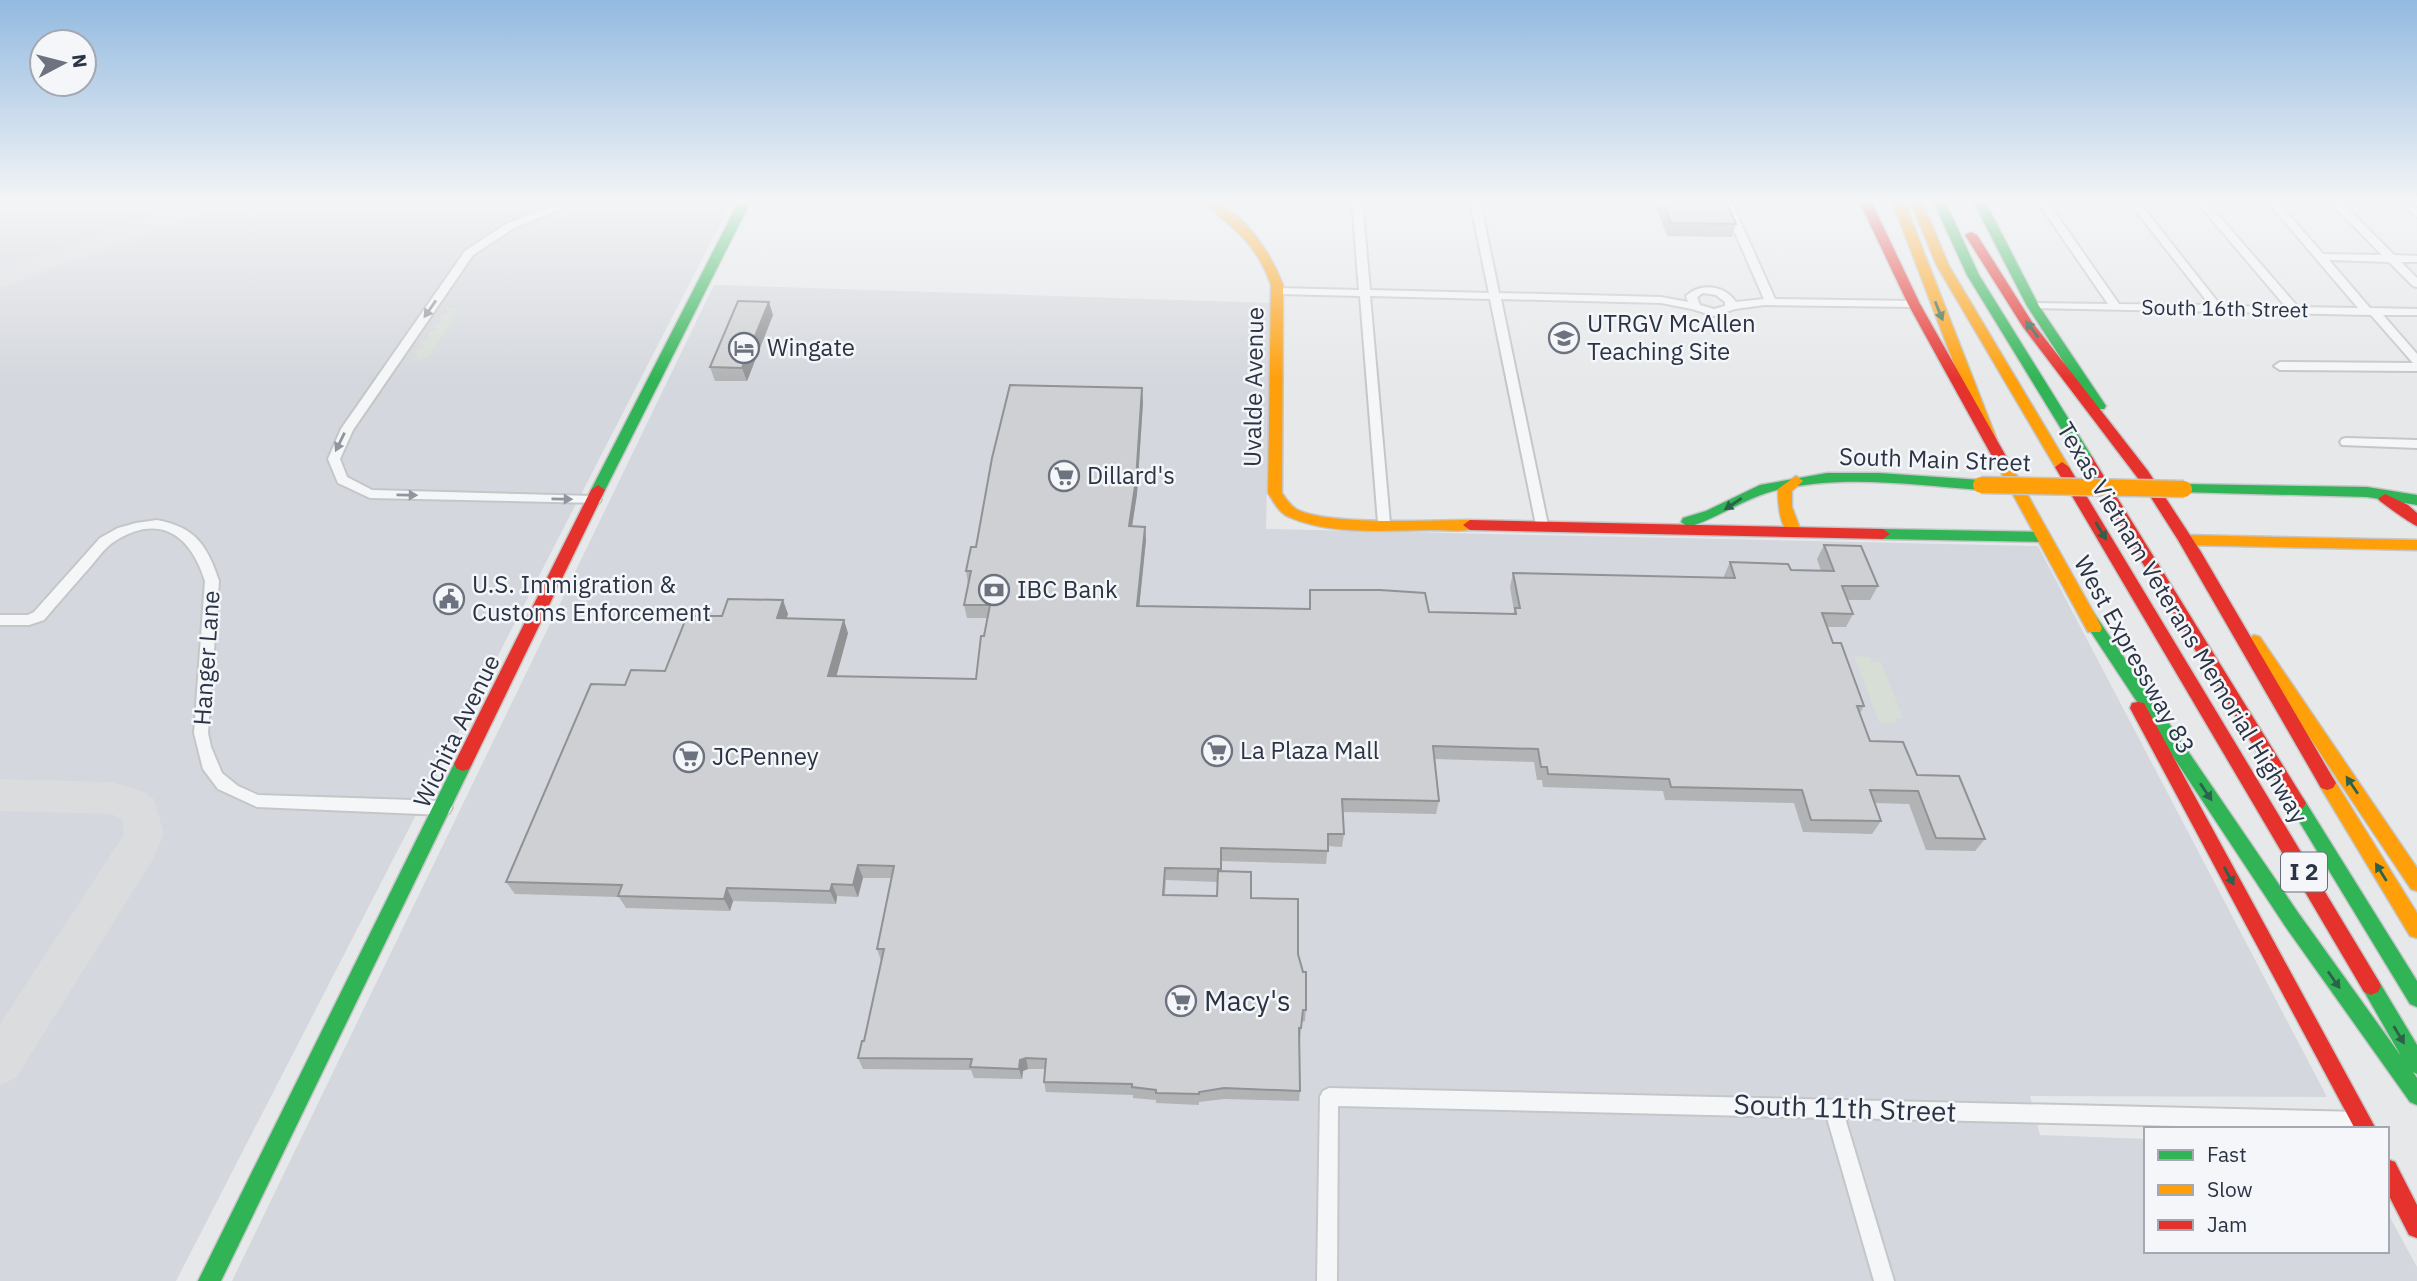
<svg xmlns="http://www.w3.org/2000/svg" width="2417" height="1281" font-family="'IBM Plex Sans',sans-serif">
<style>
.built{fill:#d4d7dd}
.green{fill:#d6ded6}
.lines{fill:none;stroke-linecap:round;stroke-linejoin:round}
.taxiway{fill:#dadcde;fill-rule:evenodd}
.street-casing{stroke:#c4c6c8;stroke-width:4}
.fast-casing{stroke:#c4c6c8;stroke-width:3}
.slow-casing{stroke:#c4c6c8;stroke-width:3}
.jam-casing{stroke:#c4c6c8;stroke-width:3}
.street{fill:#f5f6f7;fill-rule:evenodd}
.fast{fill:#30b455;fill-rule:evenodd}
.slow{fill:#ff9f0a;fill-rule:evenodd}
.jam{fill:#e5322d;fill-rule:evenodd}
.slow-bridge-casing{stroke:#c4c6c8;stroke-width:19;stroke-linecap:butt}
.slow-bridge{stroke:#ff9f0a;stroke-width:16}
.wall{fill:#b1b3b5;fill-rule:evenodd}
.shaded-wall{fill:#909294}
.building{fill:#ced0d3;stroke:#909294;stroke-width:2}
.oneway{fill:#90959e}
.oneway2{fill:#2d614b}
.labels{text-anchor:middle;stroke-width:5;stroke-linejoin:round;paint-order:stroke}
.far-street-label{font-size:21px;fill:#2b3445;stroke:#f4f6f9}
.shield{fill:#f4f6f9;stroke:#676e7b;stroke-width:2}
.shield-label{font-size:23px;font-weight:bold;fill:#2b3445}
.poi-label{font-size:24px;fill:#2b3445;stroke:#f4f6f9;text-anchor:start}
.street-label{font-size:24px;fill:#2b3445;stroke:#f4f6f9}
.near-poi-label{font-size:28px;fill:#2b3445;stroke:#f4f6f9;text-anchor:start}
.near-street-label{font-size:28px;fill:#2b3445;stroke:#f4f6f9}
</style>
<rect width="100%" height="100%" fill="#e6e8ea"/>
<path class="built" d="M0,201H732L176,1281H0Z
M714,285L1271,303L1266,529L2038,546L2327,1097L2030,1096L2040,1135L2146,1139V1251H2387V1212L2417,1267V1281H232Z"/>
<path class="green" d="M445,308H457L455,312L458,313L429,356L422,360L409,359L418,356L415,351L424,347L421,342L430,338L428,333L437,329L433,325L442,321L439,316L448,313Z
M1854,656L1870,657L1872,662H1881L1903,718H1895L1896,723L1879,722Z"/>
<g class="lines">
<path class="taxiway" d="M191,201H226L223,206L0,288V271Z
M0,779L111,782L142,791L154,799L164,834L152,861L16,1078L0,1085V1024L124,834L122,819L111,814L0,811Z"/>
<g class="street-casing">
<path id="street" d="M566,201H580L514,228L473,255L353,430L340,459L347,477L372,490L595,496L601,500L599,503L370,498L338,483L328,459L341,429L465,251L506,224Z
M1352,201H1362L1370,290L1489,293L1470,201H1480L1499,293L1661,297L1688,302L1686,296C1701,282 1725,285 1736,302L1764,299L1721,201H1731L1775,299L1914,301L1919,304L1914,307L1764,305L1735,309L1714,316L1692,309L1661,303L1501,299L1548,525L1542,530L1536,525L1490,299L1370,296L1390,523L1384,527L1378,523L1360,296L1277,294L1272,291L1277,288L1359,290ZM1703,293L1716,295L1725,302V306L1714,309L1700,305L1697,297Z
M2037,201H2047L2119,304L2210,305L2128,201H2138L2221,306L2286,307L2196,201H2206L2298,307L2358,308L2267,201H2277L2323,254L2382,255L2329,201H2340L2394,255L2417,256V262H2401L2417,278V287L2413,286L2389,262L2329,260L2370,308L2417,309V315H2383L2417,354V371L2280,370L2274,366L2280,362L2413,363L2371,315L2029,308L2028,306L2033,303L2108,304Z
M2398,201H2409L2417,209V217Z
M2346,438L2417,440V448L2342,445L2340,442L2342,439Z
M157,520C195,527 207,545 219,581L208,733L211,747L222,773L238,786L258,795L444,801L449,803L452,808L449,813L444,815L257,807L218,789L203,769L194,733L205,581C190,533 158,512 112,543C104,549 97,559 90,567C75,584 59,602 44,620L29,625H0V615H28L34,612L100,538L118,528L136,523Z
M1329,1088L2361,1112L2368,1115L2370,1121L2364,1129H2301L1845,1118L1894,1281H1874L1827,1118L1338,1106L1337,1281H1317L1320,1097L1323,1091Z"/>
</g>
<g class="fast-casing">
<path id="fast" d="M739,201H751L605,490L603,493H593L591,490Z
M1933,201H1945L1979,275L2094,460L2092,463H2082L1967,275Z
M1973,201H1985L2039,306L2106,406L2104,409H2094L2027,306Z
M1827,473H1879L1981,480L1988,485L1981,490C1914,485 1844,474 1777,490C1746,497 1719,518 1688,527L1681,522L1683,518L1706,511L1760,485Z
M2184,484L2367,487L2417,495V505L2367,497L2179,492L2177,489Z
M1883,529L2043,532L2050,537L2043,542L1883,539L1876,534Z
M2086,607L2091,609L2299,914L2401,1056L2361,986L2364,980L2371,977L2378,980L2417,1045V1074L2413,1072L2417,1078V1105L2410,1102L2285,926L2081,617L2078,613L2081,609Z
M463,757L469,759L472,764L221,1281H198L454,764L457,759Z
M2297,796L2303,798L2417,981V1007L2410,1004L2291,808L2288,803L2291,798Z"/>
</g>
<g class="slow-casing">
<path id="slow" d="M1203,201C1239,201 1272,255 1283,285L1282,493C1286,499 1290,505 1296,509C1326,526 1432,520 1470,520L1477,525L1475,529C1462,532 1445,530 1431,530C1387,530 1331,536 1289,517C1279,513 1274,502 1268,493L1271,285C1254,238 1235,233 1203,201Z
M1892,201H1904L1997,440L1995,443H1985L1983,440Z
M1910,201H1922L1949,266L2069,467L2067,470H2057L1937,266Z
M2000,453L2007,458L2100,624L2102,628L2100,632H2088L1993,458Z
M1796,476L1803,481L1792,491V507L1801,531L1794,536C1779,531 1778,503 1778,489Z
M2185,535L2417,540V550L2185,545L2178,540Z
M2254,635L2260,637L2417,868V891L2411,889L2248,645L2246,641Z
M2327,776L2333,778L2417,913V938L2410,936L2321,788L2318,783L2321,778Z"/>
</g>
<g class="jam-casing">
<path id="jam" d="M1859,201H1871L1920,304L2007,458L2005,461H1995L1993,458L1908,304Z
M1971,232L1977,235L2032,322L2148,471L2201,552L2333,778L2336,783L2333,788L2327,790L2321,788L2178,540L2143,485L2023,327L1965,235Z
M2087,455L2092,457L2303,798L2306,803L2303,808L2297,810L2291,808L2080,460Z
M2062,462L2069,467L2378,980L2381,986L2378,992L2371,995L2364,992L2055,467Z
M598,485L605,490L472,764L469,769L463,771L457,769L454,764L591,490Z
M2385,494L2408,505L2417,513V526C2413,525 2380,502 2378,499Z
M1470,520L1883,529L1890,534L1883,539L1470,530L1463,525Z
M2138,702L2144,703L2376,1129H2355L2130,708L2132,703Z
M2387,1159L2395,1162L2417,1205V1238L2409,1235L2387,1192Z"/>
</g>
<use href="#street" class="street"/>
<use href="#fast" class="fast"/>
<use href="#slow" class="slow"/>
<use href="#jam" class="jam"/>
<g class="slow-bridge-casing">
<path id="slow-bridge" d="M1981,485L2184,489"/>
</g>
<use href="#slow-bridge" class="slow-bridge"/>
</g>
<path class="wall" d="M1654,201H1726L1736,224L1732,237L1667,236Z
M773,315L747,381H715L710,367Z
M1143,402L1137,494L1132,526L1145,527L1146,540L1139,606L1309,609L1310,590L1429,612L1513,614L1514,611L1510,587L1513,573L1725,578L1724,576L1730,562L1791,570L1821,571L1817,559L1824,545L1878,586L1870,600H1847L1853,614L1846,627H1827L1833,643L1864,706L1860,713L1870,741L1917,775L1985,839L1975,851L1926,850L1909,804L1874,803L1881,821L1872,834L1803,832L1794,803L1665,800L1663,791L1543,787L1542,780H1537L1534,762L1435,759L1439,801L1436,814L1342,812L1344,834L1342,847L1328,846L1326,864L1221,861V871L1251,898L1298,954L1306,1010L1305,1021L1302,1022L1300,1039H1299L1300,1091L1299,1101L1224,1099L1199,1102V1105L1156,1103V1100L1133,1098V1095L1046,1092L1044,1082L1045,1069H1028L1023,1071L1022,1079L974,1078L971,1070L863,1069L858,1058L864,1041L881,961L877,949L892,878H863L858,897L837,896L836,904L733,901L730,911L626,908L619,897L515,894L506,882L625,685L665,671L722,616L788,614L786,618L848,633L836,676L976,679L987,618H967L964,605L968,584L966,571L976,547ZM1166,880L1217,882V896L1165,895Z"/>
<path class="shaded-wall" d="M769,302L773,315L747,381L742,368Z
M1142,388L1143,402L1137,494L1130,540L1129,526Z
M1145,527L1146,540L1138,619L1137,606Z
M783,600L788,614L782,632L777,618Z
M844,620L848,633L833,689L828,676Z
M858,865L863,878L858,897L853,885Z
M832,884L837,896L836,904L830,891Z
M727,888L733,901L730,911L724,899Z
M1026,1058L1028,1069L1023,1071L1022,1079L1019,1069L1020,1060Z"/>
<path class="building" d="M1663,201H1726L1736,224L1671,223Z
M738,301L769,302L742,368L710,367Z
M1010,385L1142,388L1136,480L1129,526L1145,527L1137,606L1310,609V590H1380L1425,593L1429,612L1516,614L1515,608H1520L1513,573L1735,578L1730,562L1788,564L1791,570L1834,571L1824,545L1861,546L1878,586H1842L1853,614L1822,613L1833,643H1841L1864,706H1857L1870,741L1903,742L1917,775L1959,776L1985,839L1936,838L1918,791L1870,790L1881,821L1811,820L1802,790L1671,787L1669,779L1548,774L1547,767H1541L1538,749L1433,746L1439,801L1342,799L1344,834H1328V851L1221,848V869L1165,868L1163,895L1217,896L1218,871L1251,872V898L1298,899V954L1303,972H1306V1010H1303L1301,1028H1299L1300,1091L1224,1088L1199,1092V1094L1156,1093V1090L1132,1087V1084L1044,1082L1046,1059L1026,1058L1020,1060L1019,1069L970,1067L972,1059L858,1058L862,1041H864L884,949H877L894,866L858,865L853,885L832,884L830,891L727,888L724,899L618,896L622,885L506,882L591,684L625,685L631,670L665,671L687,616H722L728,599L783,600L777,618L844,620L828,676L976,679L981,636H984L990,605H964L971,571H966L971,547H976L992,458Z"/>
<defs><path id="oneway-solid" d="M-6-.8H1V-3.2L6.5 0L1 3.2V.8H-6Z" transform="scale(1.75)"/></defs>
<g class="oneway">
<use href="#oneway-solid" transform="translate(430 309) rotate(125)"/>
<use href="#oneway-solid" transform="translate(340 442) rotate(116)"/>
<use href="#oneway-solid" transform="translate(407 495) rotate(1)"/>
<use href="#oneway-solid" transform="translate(562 499) rotate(1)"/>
</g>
<g class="oneway2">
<use href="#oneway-solid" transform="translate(1939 311) rotate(68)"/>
<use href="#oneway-solid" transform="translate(2032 329) rotate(-127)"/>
<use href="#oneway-solid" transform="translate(1733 504) rotate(146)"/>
<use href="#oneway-solid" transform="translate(2101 531) rotate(59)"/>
<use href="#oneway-solid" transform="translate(2352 785) rotate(-124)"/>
<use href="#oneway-solid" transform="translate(2206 792) rotate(56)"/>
<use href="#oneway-solid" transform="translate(2381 872) rotate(-122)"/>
<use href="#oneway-solid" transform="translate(2229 876) rotate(62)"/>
<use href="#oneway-solid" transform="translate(2334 980) rotate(55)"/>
<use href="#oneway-solid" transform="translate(2399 1035) rotate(59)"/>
</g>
<linearGradient id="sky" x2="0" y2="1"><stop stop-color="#93bae0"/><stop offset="0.53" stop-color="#f4f5f6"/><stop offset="1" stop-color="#f4f5f6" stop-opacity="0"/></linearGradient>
<rect width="2417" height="380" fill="url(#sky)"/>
<defs>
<g id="university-ring" transform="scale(1.575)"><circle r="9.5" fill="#f4f6f9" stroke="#6c737f" stroke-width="1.5"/><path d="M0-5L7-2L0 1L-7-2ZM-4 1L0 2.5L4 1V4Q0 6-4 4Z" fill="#6c737f"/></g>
<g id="hotel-ring" transform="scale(1.575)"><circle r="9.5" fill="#f4f6f9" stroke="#6c737f" stroke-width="1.5"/><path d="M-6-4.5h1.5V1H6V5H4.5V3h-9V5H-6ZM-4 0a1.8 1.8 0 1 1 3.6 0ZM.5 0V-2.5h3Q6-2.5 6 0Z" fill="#6c737f"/></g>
<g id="supermarket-ring" transform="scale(1.575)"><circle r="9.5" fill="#f4f6f9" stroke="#6c737f" stroke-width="1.5"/><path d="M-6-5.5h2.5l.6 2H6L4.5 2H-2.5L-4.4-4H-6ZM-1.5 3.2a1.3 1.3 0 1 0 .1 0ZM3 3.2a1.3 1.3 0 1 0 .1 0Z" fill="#6c737f"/></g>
<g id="bank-ring" transform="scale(1.575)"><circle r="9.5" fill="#f4f6f9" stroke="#6c737f" stroke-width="1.5"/><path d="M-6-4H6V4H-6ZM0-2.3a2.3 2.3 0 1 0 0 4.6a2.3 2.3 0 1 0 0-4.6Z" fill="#6c737f"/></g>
<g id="civic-ring" transform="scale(1.575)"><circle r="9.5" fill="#f4f6f9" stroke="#6c737f" stroke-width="1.5"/><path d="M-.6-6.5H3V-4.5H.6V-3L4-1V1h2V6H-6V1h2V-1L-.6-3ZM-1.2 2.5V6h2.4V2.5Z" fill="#6c737f"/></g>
</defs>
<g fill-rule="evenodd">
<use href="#university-ring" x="1564" y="338"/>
<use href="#hotel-ring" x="744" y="348"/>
<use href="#supermarket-ring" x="1064" y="476"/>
<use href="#bank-ring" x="994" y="590"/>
<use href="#civic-ring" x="449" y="599"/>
<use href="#supermarket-ring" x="1217" y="751"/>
<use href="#supermarket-ring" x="689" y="757"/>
<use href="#supermarket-ring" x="1181" y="1001"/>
</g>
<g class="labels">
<g class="far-street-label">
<text transform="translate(2225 309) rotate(1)" y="7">South 16th Street</text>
</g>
<rect class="shield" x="2281" y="852.5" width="46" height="39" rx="5"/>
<g class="shield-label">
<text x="2304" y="880">I 2</text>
</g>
<g class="poi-label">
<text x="1587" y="332">UTRGV McAllen<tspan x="1587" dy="28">Teaching Site</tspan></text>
<text x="767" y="356">Wingate</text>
<text x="1087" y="484">Dillard's</text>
<text x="472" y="593">U.S. Immigration &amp;<tspan x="472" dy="28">Customs Enforcement</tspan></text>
<text x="1017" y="598">IBC Bank</text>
<text x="1240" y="759">La Plaza Mall</text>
<text x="712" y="765">JCPenney</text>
</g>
<g class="street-label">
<text transform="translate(1254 387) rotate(-89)" y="8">Uvalde Avenue</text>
<text transform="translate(1935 460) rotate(2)" y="8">South Main Street</text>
<text transform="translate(2182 623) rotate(59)" y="8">Texas Vietnam Veterans Memorial Highway</text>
<text transform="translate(2134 655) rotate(61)" y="8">West Expressway 83</text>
<text transform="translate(207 658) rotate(-86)" y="8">Hanger Lane</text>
<text transform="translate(457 731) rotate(-64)" y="8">Wichita Avenue</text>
</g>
<g class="near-poi-label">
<text x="1204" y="1011">Macy's</text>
</g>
<g class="near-street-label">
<text transform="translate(1845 1108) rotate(2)" y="10">South 11th Street</text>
</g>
</g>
<rect x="2144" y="1127" width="245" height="126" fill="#f4f6f9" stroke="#a4a8b1" stroke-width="2"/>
<rect x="2158" y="1150" width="35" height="10" fill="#30b455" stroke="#a4a8b1" stroke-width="2"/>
<text x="2207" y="1162" font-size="21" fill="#2b3445">Fast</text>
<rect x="2158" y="1185" width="35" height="10" fill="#ff9f0a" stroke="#a4a8b1" stroke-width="2"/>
<text x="2207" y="1197" font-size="21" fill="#2b3445">Slow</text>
<rect x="2158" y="1220" width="35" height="10" fill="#e5322d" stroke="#a4a8b1" stroke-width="2"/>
<text x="2207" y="1232" font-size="21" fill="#2b3445">Jam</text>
<g transform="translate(63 63) rotate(83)"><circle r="33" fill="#f4f6f9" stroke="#a4a8b1" stroke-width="2"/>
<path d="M0-5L12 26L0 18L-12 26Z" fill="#6c737f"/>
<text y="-10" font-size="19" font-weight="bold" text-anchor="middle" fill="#2b3445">N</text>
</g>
</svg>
